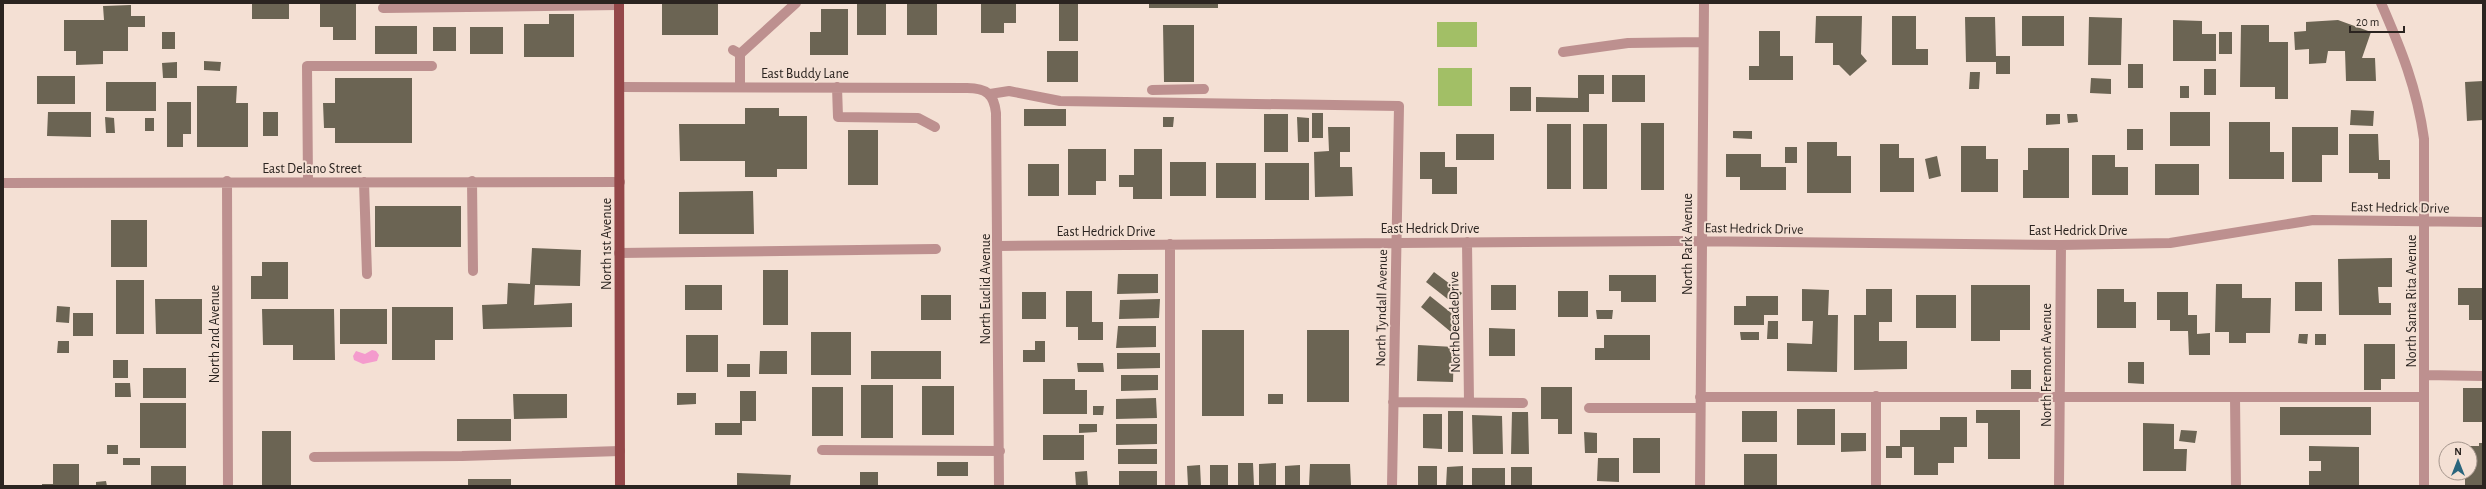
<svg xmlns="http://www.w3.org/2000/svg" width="2486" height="489" font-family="'Alegreya Sans',sans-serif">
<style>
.green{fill:#a2bf66}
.water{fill:#f49bcd}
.building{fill:#6b6453}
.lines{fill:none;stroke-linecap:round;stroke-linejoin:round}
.minor{stroke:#bd908f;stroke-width:10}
.major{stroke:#944749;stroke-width:10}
.labels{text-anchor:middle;stroke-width:4;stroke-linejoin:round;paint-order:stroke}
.street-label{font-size:14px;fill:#2b2420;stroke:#f4e0d4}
</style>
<rect width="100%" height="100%" fill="#f4e0d4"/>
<path class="green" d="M1437,22H1477V47H1437Z
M1438,68H1472V106H1438Z"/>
<path class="water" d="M372,350L376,351L379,355L377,361L363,364L354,360L353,356L356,351L365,354Z"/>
<path class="building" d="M252,3H289V19H252Z
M320,3H356V40H333V27H320Z
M662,3H718V35H662Z
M857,3H886V35H857Z
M907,3H937V35H907Z
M981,3H1016V23H1004V33H981Z
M1059,3H1078V41H1059Z
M1149,3H1218V8H1149Z
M131,5V16H145V27H128V51H103V64L76,65V51H64V20H104L103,6Z
M821,9H848V55H810V32H821Z
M549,14H574V57H524V24H549Z
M1816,16H1862L1861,54L1867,61L1850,76L1839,65H1833V43H1815Z
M1892,16H1916V49H1928V65H1892Z
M2022,16H2064V46H2022Z
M1965,17H1995L1996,56H2010V74H1996V62H1966Z
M2089,17L2122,18L2121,65H2088Z
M2173,20L2202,21V34H2216V61H2173Z
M2338,20L2371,32L2362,58H2375L2376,81H2346L2345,51H2328L2326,63L2309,64V49L2295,50L2294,32L2306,31V22Z
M1163,25H1194V82H1164Z
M2241,25H2269V42H2288V99H2275V87H2240Z
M375,26H417V54H375Z
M433,27H456V51H433Z
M470,27H503V54H470Z
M1759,31H1780V56H1793V80H1749V66H1759Z
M162,32H175V49H162Z
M2219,32H2232V54H2219Z
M1047,51H1078V82H1047Z
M204,61L221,62L220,71L204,70Z
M177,62V78H163L162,63Z
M2128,64H2143V88H2128Z
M2204,69H2216V95H2204Z
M1970,72H1980L1979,89H1969Z
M1578,75H1604V94H1589V112H1536V97L1578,98Z
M1612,75H1645V102H1612Z
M37,76H75V104H37Z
M335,78H412V143H335V128H324L323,103H335Z
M2091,78L2111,79V94L2090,93Z
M2483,81V120L2467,121L2465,82Z
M106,82H156V111H106Z
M197,86H237L236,103H248V147H197Z
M2180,86H2189V98H2180Z
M1510,87H1531V111H1510Z
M167,102H191V134H183V147H167Z
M745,108H779V116H807V169H777V177H745V161H680L679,124H745Z
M1024,109H1066V126H1024Z
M2351,110L2374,111L2373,126L2350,125Z
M48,112H91V137L47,136Z
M263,112H278V136H263Z
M2170,112H2210V146H2170Z
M1312,113H1323V138H1312Z
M1264,114H1288V152H1264Z
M2046,114H2060V124L2046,125Z
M2067,114H2077L2078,122L2068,123Z
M105,117L114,118L115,133H106Z
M1163,117H1174L1173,127H1163Z
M1297,117L1309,118V142H1298Z
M145,118H154V131H145Z
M2229,122H2270V152H2284V179H2229Z
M1641,123H1664V190H1641Z
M1547,124H1571V189H1547Z
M1583,124H1607V189H1583Z
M1328,127H1350V152H1340V167H1352L1353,196L1315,197L1314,152L1329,151Z
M2292,127H2338V155H2322V182H2292Z
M2127,129H2143V150H2127Z
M848,130H878V185H848Z
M1733,131H1752V139L1733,138Z
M1456,134H1494V160H1456Z
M2349,134H2378L2379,160H2390V179H2378V173H2349Z
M1807,142H1837V156H1851V193H1807Z
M1880,144H1899V158H1914V192H1880Z
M1961,146H1986V159H1998V192H1961Z
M1785,147H1797V163H1785Z
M2028,148H2069V198H2023V170H2028Z
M1068,149H1106V181H1096V195H1068Z
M1134,149H1162V199H1133V187H1119V175H1134Z
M1420,152H1445V167H1457V194H1432V179H1420Z
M1726,154H1761V167H1786V190H1740V177H1726Z
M2092,155H2115V167H2128V195H2092Z
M1937,156L1941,176L1929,179L1925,159Z
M1170,162H1206V196H1170Z
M1216,163H1256V198H1216Z
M1265,163H1309V200H1265Z
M1028,164H1059V196H1028Z
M2155,164H2199V195H2155Z
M753,191L754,234H679V192Z
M375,206H461V247H375Z
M111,220H147V267H111Z
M532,248L581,250L580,286L535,285L534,305L572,303V327L483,329L482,305L507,304L508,283L530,284Z
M2392,258V287H2378L2379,303H2391V315H2339L2338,259Z
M262,262H288V299H251V276H262Z
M763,270H788V325H763Z
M1434,272L1462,293L1454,304L1426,282Z
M1118,274H1158V293L1117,294Z
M1609,275H1656V302H1621V291H1609Z
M116,280H144V334H116Z
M2295,282H2322V311H2295Z
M2216,284H2242V298H2271L2270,333H2246V343H2229V332H2215Z
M685,285H722V310H685Z
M1491,285H1516V310H1491Z
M1971,285H2030V330H2000V341H1971Z
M2458,288H2483V320H2469V305H2458Z
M1802,289L1829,290L1828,315H1838L1837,372L1787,371V343L1812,344L1813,321H1802Z
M1866,289H1892V322H1879V341H1907V369L1854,370V315H1866Z
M2097,289H2124V302H2136V328H2097Z
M1066,291H1092V322H1103V340H1078V327H1066Z
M1558,291H1588V317H1558Z
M1022,292H1046V319H1022Z
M2157,292H2188V315H2197V334L2210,333V355H2189L2188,331H2170V320H2157Z
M921,295H951V320H921Z
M1916,295H1956V328H1916Z
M1430,296L1460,320L1451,332L1421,307Z
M1746,296H1778V315H1764V325H1734V306H1746Z
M155,299H202V334H156Z
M1160,299L1159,318L1119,319L1120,300Z
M57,306L70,307L69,323L56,322Z
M392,307H453V340H435V360H392Z
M262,309H334L335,360H293V345H263Z
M340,309H387V344H340Z
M1596,310H1613L1612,319H1597Z
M73,313H93V336H73Z
M1768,321H1778V339H1767Z
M1118,326H1156V347L1116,348Z
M1489,328L1515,329V356H1489Z
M1202,330H1244V416H1202Z
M1307,330H1349V402H1307Z
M811,332H851V375H811Z
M1740,332H1759V340H1741Z
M2299,334H2308L2307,344L2298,343Z
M2315,334H2326V345H2315Z
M686,335H718V372H686Z
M1604,335H1650V360H1595V348H1604Z
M58,341H69V353H57Z
M1035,341H1045V362H1023V350H1035Z
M2364,344H2395V379H2381V390H2364Z
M1418,345L1454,347L1453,382L1417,381Z
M760,351H787V374H759Z
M871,351H941V379H871Z
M1117,353H1160V368L1117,369Z
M113,360H128V378H113Z
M2128,362H2144V384L2128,383Z
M1077,363H1103L1104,372H1078Z
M727,364H750V377H727Z
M143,368H186V398H143Z
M2011,370H2031V389H2011Z
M1121,375H1158V390L1121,391Z
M1043,379H1075V390H1087V414H1043Z
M115,383H130L131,397H115Z
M861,385H893V438H861Z
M922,386H954V435H922Z
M812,387H843V436H812Z
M1541,387H1572V434H1558V419H1541Z
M2463,388H2483V422H2463Z
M740,391H756V421H742V435H715V423H740Z
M677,393H696V404L677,405Z
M513,394H567V418L514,419Z
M1268,394H1283V404H1268Z
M1156,398L1157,418L1116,419V399Z
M140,403H186V448H140Z
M1093,406H1104L1103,415H1093Z
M2280,407H2371V435H2280Z
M1797,409H1835V445H1797Z
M1976,410H2020V459H1988V423H1976Z
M1448,411H1463V452H1448Z
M1742,411H1777V442H1742Z
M1512,412H1528L1529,454H1511Z
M1423,414H1442V449L1423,448Z
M1472,415L1502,416L1503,454H1473Z
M1940,417H1967V447H1954V463H1938V475H1914V447H1902V458H1886V446H1900V430H1940Z
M457,419H511V441H457Z
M2143,423L2174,424V449H2187L2186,471H2143Z
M1079,424H1097V432L1079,433Z
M1116,424H1157V444L1116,445Z
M2181,430L2197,431L2195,443L2179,441Z
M262,431H291V486H262Z
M1584,432L1597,433V453H1585Z
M1841,433H1866V451L1841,452Z
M1043,435H1084V460H1043Z
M1633,438H1660V473H1633Z
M2479,443H2483V486H2465V473H2470V449H2464V446H2479Z
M107,445H118V454H107Z
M2309,446L2359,447V486H2309V471H2321V461H2309Z
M1118,449H1157V464H1118Z
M1744,454H1777V486H1744Z
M123,458H140V465H123Z
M1598,458H1619V482L1597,481Z
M937,462H968V476H937Z
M1238,463H1253L1254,486H1238Z
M1276,463V486H1259V464Z
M53,464H79V486H42V484H53Z
M1310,464H1350L1351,486H1309Z
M1200,465L1201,486H1188L1187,466Z
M1210,465H1228V486H1210Z
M1300,465V486H1285V466Z
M151,466H186V486H151Z
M1418,466H1437V486H1418Z
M1463,466V486H1446L1447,467Z
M1511,467H1532V486H1511Z
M1472,468H1505V486H1472Z
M1087,471L1088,486H1076L1075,472Z
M1119,471H1157V486H1119Z
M860,472H878V486H860Z
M737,473L791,475L790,486H737Z
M468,479H511V486H468Z
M106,481L107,486H96V482Z"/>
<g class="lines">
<path class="minor" d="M2381,3C2401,49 2417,88 2424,139V486
M383,8L619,5
M733,50L740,54V87
M1563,52L1628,43L1703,42
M740,54L796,3
M620,87L967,88C986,88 994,94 996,113L999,486
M837,87L838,117L918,118L935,127
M1152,90L1204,89
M990,94L1009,91L1060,101L1399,106L1392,486
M227,181L228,486
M472,181L473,271
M308,182L307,66H432
M364,182L367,274
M3,183L620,182
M1467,242L1469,402
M999,246L1676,241L2061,245L2170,243L2313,220L2483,222
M619,253L936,249
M2425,375L2483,376
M1700,397H2424
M2235,397L2236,486
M1393,402L1523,403
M1589,408H1700
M822,450L1000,451
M314,457L462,456L620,451
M1170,486V244
M1700,486L1704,3
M1876,486V396
M2059,486L2061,245"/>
<path class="major" d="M619,3L620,486"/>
</g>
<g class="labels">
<g class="street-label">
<text x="805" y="78">East Buddy Lane</text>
<text x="312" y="173">East Delano Street</text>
<text transform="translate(2400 207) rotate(1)" y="5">East Hedrick Drive</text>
<text x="1430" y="233">East Hedrick Drive</text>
<text transform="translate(1754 228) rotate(1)" y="5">East Hedrick Drive</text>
<text x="2078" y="235">East Hedrick Drive</text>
<text x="1106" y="236">East Hedrick Drive</text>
<text transform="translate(606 244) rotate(-90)" y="5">North 1st Avenue</text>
<text transform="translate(1687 244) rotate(-90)" y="5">North Park Avenue</text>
<text transform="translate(985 289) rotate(-90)" y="5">North Euclid Avenue</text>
<text transform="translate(2411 301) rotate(-90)" y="5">North Santa Rita Avenue</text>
<text transform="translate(1381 308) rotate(-89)" y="5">North Tyndall Avenue</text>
<text transform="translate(1454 322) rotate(-91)" y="5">NorthDecadeDrive</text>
<text transform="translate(214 334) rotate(-90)" y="5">North 2nd Avenue</text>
<text transform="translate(2046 365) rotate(-90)" y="5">North Fremont Avenue</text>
</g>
</g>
<rect width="2486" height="489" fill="none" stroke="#2b2420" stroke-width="8"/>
<g transform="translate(2458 461)"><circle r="19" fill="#f4e0d4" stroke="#a4958c"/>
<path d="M0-3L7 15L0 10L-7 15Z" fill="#2a657d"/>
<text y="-6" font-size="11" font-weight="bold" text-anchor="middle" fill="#2b2420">N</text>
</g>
<path d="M2350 26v6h54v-6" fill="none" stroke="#2b2420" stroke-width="2"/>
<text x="2356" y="26" font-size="12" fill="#2b2420" stroke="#f4e0d4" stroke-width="3" paint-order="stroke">20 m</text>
</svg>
